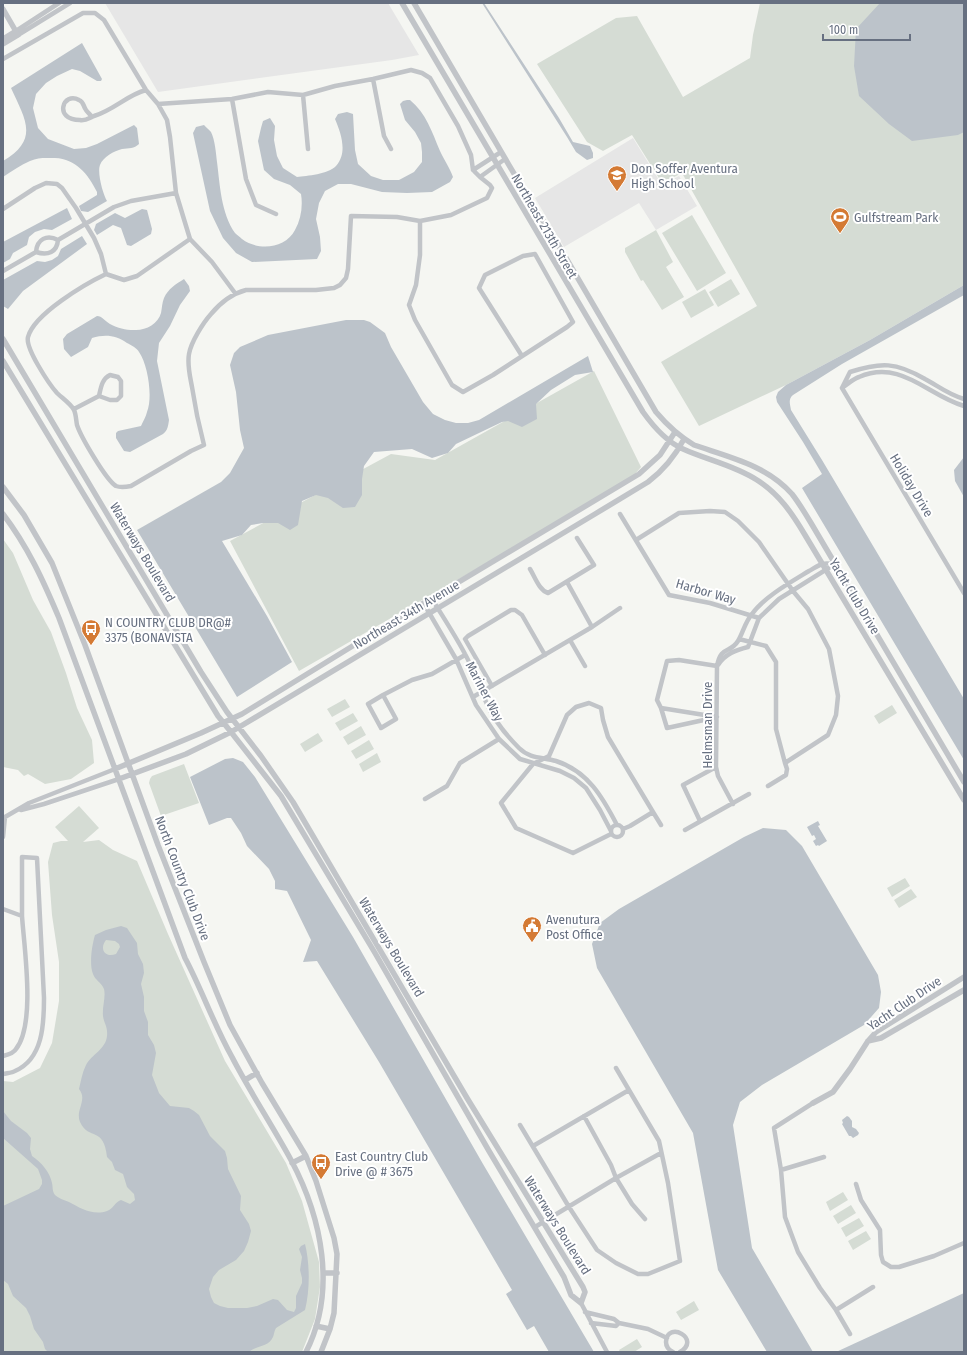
<svg xmlns="http://www.w3.org/2000/svg" width="967" height="1355" font-family="'Fira Sans Condensed',sans-serif">
<style>
.built{fill:#e6e6e6}
.green{fill:#d5dcd4}
.water{fill:#bcc3ca;fill-rule:evenodd}
.lines{fill:none;stroke-linecap:round;stroke-linejoin:round}
.minor{stroke:#c1c4c8;stroke-width:4.5}
.tertiary{stroke:#c1c4c8;stroke-width:5.5}
.labels{text-anchor:middle;stroke-width:4;stroke-linejoin:round;paint-order:stroke}
.poi-label{font-size:13px;fill:#677081;stroke:#fff;text-anchor:start}
.street-label{font-size:13px;fill:#677081;stroke:#fff}
</style>
<rect width="100%" height="100%" fill="#f5f6f2"/>
<path class="built" d="M105,3H388L419,55L392,60L158,92Z
M633,138L662,185L679,176L697,206L656,230L639,203L564,247L535,198Z"/>
<path class="green" d="M760,3H964V285L870,340L786,385L699,426L661,362L757,306L682,173L662,183L632,135L603,151L587,142L537,64L616,18L637,16L683,97L750,58L753,35Z
M692,215L726,273L697,291L662,233Z
M656,230L673,262L666,267L684,297L662,310L643,280L641,281L625,252V248Z
M731,279L740,294L718,307L709,292Z
M705,289L714,305L691,318L682,302Z
M594,371L641,467L629,481L299,671L230,541L391,454L435,460Z
M3,539L13,553L33,600L51,632L66,673L77,708L92,740L94,763L71,779L45,784L28,774L24,776L18,770L3,767Z
M345,699L350,707L332,717L327,709Z
M892,705L897,713L879,724L874,716Z
M353,713L358,721L340,731L335,723Z
M361,726L366,735L348,745L343,737Z
M318,733L323,741L305,752L300,744Z
M369,740L374,749L356,759L351,751Z
M377,753L381,762L363,772L359,764Z
M184,764L199,803L161,816L149,783L150,779L152,776Z
M79,806L99,828L83,842L99,840L113,850L137,861L168,934L225,1061L286,1163L302,1201L319,1262L320,1287L315,1319L302,1352H3V1081L13,1082L40,1068L52,1043L59,1001V962L52,915L48,862L53,843L61,841H68L55,827Z
M905,878L910,886L892,897L887,888Z
M911,889L917,897L899,908L894,900Z
M843,1192L848,1200L830,1211L826,1202Z
M851,1205L856,1213L838,1224L833,1216Z
M859,1218L864,1226L846,1237L841,1228Z
M866,1231L871,1239L853,1250L848,1241Z
M694,1301L699,1310L681,1320L676,1312Z
M637,1339L642,1347L634,1352H620L619,1350Z"/>
<path class="water" d="M482,3H484L559,118L573,142L590,146L593,153V158L587,160L576,152L567,137Z
M880,3H964V132L958,135L912,141L889,124L859,96L854,66L856,29Z
M82,43L102,79L101,81H97L80,71L72,69L57,76L46,83L36,94L33,108L38,128L48,139L74,149L86,148L97,144L134,125L137,128L139,144C134,149 129,148 122,149C114,151 103,157 100,165C97,173 103,194 107,201L88,212L81,211L79,206L97,195V192C88,174 76,159 55,158C46,158 39,157 30,161C21,165 12,171 3,177V161C40,139 25,119 11,88Z
M407,100H410C426,113 432,132 440,151C444,160 450,168 453,177L450,182L432,192L407,193L382,192L351,184H338L325,191L319,203L316,219L320,237L321,251L317,259L252,262L236,253L223,238L210,211L193,133L196,127L204,125C206,127 209,130 211,132C215,140 216,153 217,162C220,185 221,213 235,233C237,235 240,237 242,239C258,251 285,249 295,230C301,219 303,206 301,194L290,185L274,179L264,170L258,141L261,128L263,121L270,118L275,126L274,140L277,156L283,168L297,177C307,176 328,174 336,166C348,153 341,133 335,119L338,114L347,112L353,114L355,150L358,164L371,176L383,180H399L414,172L422,162V152L421,143L415,132L405,120L400,104L403,101Z
M67,208L72,219L52,230L44,229L35,232L29,237L27,245L13,253L10,259L3,263V242Z
M142,209L147,210L152,229L151,234L131,246L127,245L121,228L113,225L97,235L94,230L96,224L115,213L125,218Z
M82,236L87,244L23,291L8,309L3,306V280L37,261L45,262L52,260L58,256L61,249Z
M184,279L189,286L190,291L180,305L170,326L159,343L157,361L169,420C168,426 168,430 163,434L130,452L124,451L116,438V433L118,431L141,426C143,421 146,417 147,412C153,397 148,365 139,352C137,348 131,345 127,343C116,335 105,334 92,338L88,347L71,357L64,349L63,339L67,334L97,316C102,316 105,321 110,324C118,328 125,330 134,330C145,331 158,324 161,313C162,308 162,303 164,298C168,289 176,284 184,279Z
M964,285V295L842,364L793,395C788,399 790,404 791,410L822,460L964,699V760L802,488L822,474L803,442L777,402L776,397L778,392L786,385L870,340Z
M346,320H364L370,322L385,333L391,347L423,402L433,414L445,420L456,423H468L479,420L588,356L593,372L575,375L551,390L536,404L537,419L522,427L508,421L502,422L456,444L448,453L432,458L412,449L374,452L364,466L362,479V495L355,507L343,508L328,498L316,495L302,501L298,525L290,530L278,523H263L251,525L242,535L222,541L267,616L292,662L237,697L137,530L221,482L230,473L244,448L240,430L236,392L230,365L234,353L240,347L268,335Z
M964,457V497L955,481L954,470Z
M233,758L243,762L255,777L353,937L483,1164L594,1352H549L534,1326L527,1330L506,1294L512,1290L379,1062L317,961L303,962L311,940L287,891L275,889V881L269,869L247,846L241,833L231,818H227L209,825L190,777L225,759Z
M818,821L820,825L818,826L827,841L819,846L818,845L816,846L813,841L816,839L814,835L812,836L807,827Z
M763,828L786,830L802,846L878,975L881,992L879,1008L864,1025L762,1085L740,1102L733,1125L752,1248L813,1352H767L718,1270L693,1133L597,968L592,944L600,923L619,909L744,837Z
M121,926L127,928L137,943L138,954L143,964L144,973L141,984L144,997V1011L148,1022V1035L154,1045L156,1053L152,1075L159,1093L170,1106L189,1108L194,1111L199,1115L210,1136L225,1151L227,1158L228,1169L241,1196L240,1210L249,1224L251,1231L248,1242L244,1251L236,1260L219,1270L213,1277L209,1289L211,1297L214,1303L220,1306L228,1308H247L257,1306L273,1299L278,1300L287,1310L294,1312L296,1308V1296L302,1283V1278L300,1270L302,1257L299,1249L301,1246L305,1244C310,1264 310,1290 305,1310L276,1328C274,1331 274,1335 273,1337C269,1347 255,1346 249,1352H48L45,1349L43,1342L34,1329L30,1316L26,1308L13,1296L8,1284L3,1280V1206L39,1189L42,1184V1180L38,1169L3,1138V1111L11,1121L27,1133L31,1138L30,1149L32,1156C41,1162 50,1172 52,1183C53,1187 52,1191 55,1195C58,1198 64,1200 69,1202C80,1208 93,1216 107,1211C113,1209 115,1202 121,1200L130,1204L135,1200L134,1194L127,1187L123,1174L115,1170L112,1162L107,1157C104,1126 89,1141 80,1122C75,1110 88,1100 79,1089C81,1081 82,1073 86,1065C91,1055 106,1049 107,1036C108,1026 104,1024 103,1016C102,1007 106,997 104,989C101,982 95,980 93,974C89,964 92,945 95,935L106,930ZM106,940L115,941L119,944L120,947L116,954C105,958 99,949 106,940Z
M847,1116L849,1117L852,1121V1127L856,1129L859,1133L858,1135L853,1138L851,1136H849L842,1124L843,1123L842,1120Z
M964,1293V1352H836Z"/>
<g class="lines">
<path class="minor" d="M16,31L59,3
M18,35L70,3
M3,59L83,13H95L104,20L146,90L158,104L167,120L170,137L176,193L190,239L212,262L235,293
M373,79L384,136L391,149
M303,95L308,149
M232,99L246,179L256,205L276,214
M158,104L232,99L268,92L303,95L335,86L373,79L411,70L422,73L430,78L458,126L471,155L473,170L480,177L490,185L492,188L487,198L451,215L420,221L397,217L351,216L348,269L346,278L340,285L334,288L316,290H246C231,294 221,302 211,314C203,323 191,342 189,354C187,365 190,376 192,387C195,407 199,426 204,445L191,451L131,486C126,487 121,488 116,486C106,480 81,437 77,425C76,420 76,414 74,410C71,404 62,398 57,393C49,384 25,348 28,337C34,314 85,284 106,274L124,280L137,276L190,239
M92,117C90,114 87,112 86,110C83,106 84,102 79,100C63,91 53,120 80,120C86,121 89,118 94,116C114,110 127,95 146,90
M473,170L501,152
M480,177L505,159
M3,209L35,188L46,183L57,184L62,188L76,208L94,238L101,254L106,274
M420,221V255L416,285L409,305L415,320L452,385L463,392L493,375L567,327L573,322L535,254L523,256L485,275L479,288L522,356
M58,240L114,207L131,201L176,193
M36,252C37,239 47,234 58,240
M3,271L36,252C48,256 57,252 58,240
M110,375L118,377L121,381V396L117,400H110L99,396C101,387 102,379 110,375Z
M843,387C848,384 853,379 859,377C901,359 927,395 964,406
M842,388L964,593
M842,388L850,372C881,362 896,362 925,379C938,386 949,395 964,399
M74,409L99,396
M620,514L669,595L710,603L759,618
M636,540L679,513L710,511L725,512L738,521L759,542L793,591L808,609L829,649L838,696L836,715L828,735L785,763L776,729V662L766,646L739,639
M530,569C535,577 539,590 548,593L594,565L577,538
M567,582L592,627
M432,599C443,617 455,635 465,654C474,670 479,688 487,704C494,720 507,736 519,748C530,759 543,757 556,761C588,771 603,798 617,825
M424,604L456,659L476,705L499,739L520,759L560,771L574,778L586,788L600,810L611,831
M570,640L585,666
M718,665C725,654 736,650 748,647L759,618L779,599L835,564
M492,686L465,639L468,636L511,610H515L522,615L545,655
M383,695L412,680L432,674L465,655
M383,695L396,719L381,728L368,704Z
M473,697L592,627L620,608
M661,708L667,728L713,718
M717,717L661,708L657,700L667,661L679,660L717,666
M768,786L786,775L787,769L785,763
M425,799L447,786L460,763L499,739
M733,804L718,776L716,767L717,666C721,645 730,654 738,641C743,633 745,622 752,614C764,597 791,582 809,571C813,569 818,565 823,564C826,563 831,564 835,564
M21,810L44,804L119,779
M653,812L661,825
M700,821L683,785L716,767
M611 831a6 6 0 1 1 12 0a6 6 0 1 1-12 0Z
M685,830L749,794
M611,834L573,853L516,828L501,803L533,764L549,756L567,715L576,707L589,703L601,708L603,720L608,737L653,812L630,826L623,829
M3,837L5,817L29,803L115,769
M3,909L22,916C24,947 36,1024 16,1049C14,1053 7,1055 3,1056
M3,1074C7,1073 12,1073 15,1071C43,1059 44,1024 44,998L37,858L22,857V916
M813,1103L774,1128L781,1170L785,1217L798,1252L820,1288L836,1310L850,1334
M584,1116L611,1165L616,1178L632,1204L645,1219
M520,1125L569,1207L597,1250L616,1263L638,1274H648L680,1261L668,1183L659,1141L616,1068
M533,1146L629,1090
M781,1170L824,1157
M856,1184L861,1200L880,1230L881,1255L883,1262L891,1267H899L934,1256L964,1243
M535,1227L616,1178L661,1153
M581,1303L607,1352
M836,1310L873,1287
M585,1312L614,1319L619,1323L648,1329L667,1338
M591,1323L616,1326L619,1323
M673,1352C669,1350 666,1347 666,1342C667,1320 702,1339 680,1352"/>
<path class="tertiary" d="M402,3L643,412C653,426 667,442 683,449C707,460 734,465 757,480C779,494 792,513 805,535L964,800
M414,3L533,206L552,234L656,412C667,425 679,436 694,445C729,457 766,465 792,494C799,503 805,513 811,523L964,782
M3,9L18,35L3,44
M3,39L16,31
M3,339L201,672L227,712L261,756L293,802L467,1098L583,1287L585,1292L581,1303L571,1295L564,1277L489,1151L375,953L281,796L231,732L218,716L3,361
M3,487L24,515L52,563L85,645L158,845L204,962L230,1025L262,1083L306,1156L316,1181L334,1238L337,1254L334,1313L330,1329L321,1352
M3,514C28,547 43,580 59,618L185,958C202,990 214,1025 232,1057C250,1092 272,1125 291,1160C322,1218 337,1291 306,1352
M115,769L201,733L242,714L377,631L639,474L660,455L675,432
M119,779L186,754L231,732L595,514L648,482C664,470 675,456 684,439
M868,1041L881,1038L964,990
M245,1080L257,1073
M813,1103L833,1092L850,1069L868,1041L876,1032L964,977
M292,1163L306,1156
M324,1273H337
M316,1326L330,1329"/>
</g>
<defs>
<g id="school-pin" transform="scale(1)"><path d="M0 17L-7.5 6A9.5 9.5 0 1 1 7.5 6Z" fill="#d47a34" stroke="#fff"/><path d="M0-5L7-2L0 1L-7-2ZM-4 1L0 2.5L4 1V4Q0 6-4 4Z" fill="#fff"/></g>
<g id="stadium-pin" transform="scale(1)"><path d="M0 17L-7.5 6A9.5 9.5 0 1 1 7.5 6Z" fill="#d47a34" stroke="#fff"/><path d="M0-5a6.5 5 0 1 0 0 10a6.5 5 0 1 0 0-10ZM-3.5-1.8h7v3.6h-7Z" fill="#fff"/></g>
<g id="bus-pin" transform="scale(1)"><path d="M0 17L-7.5 6A9.5 9.5 0 1 1 7.5 6Z" fill="#d47a34" stroke="#fff"/><path d="M-5-6H5V4H4V6H2V4H-2V6H-4V4H-5ZM-3.5-4V0h7V-4ZM-3.5 1.2v1.5H-2V1.2ZM2 1.2v1.5H3.5V1.2Z" fill="#fff"/></g>
<g id="civic-pin" transform="scale(1)"><path d="M0 17L-7.5 6A9.5 9.5 0 1 1 7.5 6Z" fill="#d47a34" stroke="#fff"/><path d="M-.6-6.5H3V-4.5H.6V-3L4-1V1h2V6H-6V1h2V-1L-.6-3ZM-1.2 2.5V6h2.4V2.5Z" fill="#fff"/></g>
</defs>
<g fill-rule="evenodd">
<use href="#school-pin" x="617" y="175"/>
<use href="#stadium-pin" x="840" y="217"/>
<use href="#bus-pin" x="91" y="629"/>
<use href="#civic-pin" x="532" y="926"/>
<use href="#bus-pin" x="321" y="1163"/>
</g>
<g class="labels">
<g class="poi-label">
<text x="631" y="173">Don Soffer Aventura<tspan x="631" dy="15">High School</tspan></text>
<text x="854" y="222">Gulfstream Park</text>
<text x="105" y="627">N COUNTRY CLUB DR@#<tspan x="105" dy="15">3375 (BONAVISTA</tspan></text>
<text x="546" y="924">Avenutura<tspan x="546" dy="15">Post Office</tspan></text>
<text x="335" y="1161">East Country Club<tspan x="335" dy="15">Drive @ # 3675</tspan></text>
</g>
<g class="street-label">
<text transform="translate(545 226) rotate(60)" y="5">Northeast 213th Street</text>
<text transform="translate(912 485) rotate(59)" y="5">Holiday Drive</text>
<text transform="translate(143 552) rotate(59)" y="5">Waterways Boulevard</text>
<text transform="translate(706 591) rotate(16)" y="5">Harbor Way</text>
<text transform="translate(855 596) rotate(59)" y="5">Yacht Club Drive</text>
<text transform="translate(406 614) rotate(-31)" y="5">Northeast 34th Avenue</text>
<text transform="translate(485 691) rotate(62)" y="5">Mariner Way</text>
<text transform="translate(707 725) rotate(-90)" y="5">Helmsman Drive</text>
<text transform="translate(183 878) rotate(69)" y="5">North Country Club Drive</text>
<text transform="translate(392 947) rotate(59)" y="5">Waterways Boulevard</text>
<text transform="translate(904 1003) rotate(-34)" y="5">Yacht Club Drive</text>
<text transform="translate(558 1225) rotate(58)" y="5">Waterways Boulevard</text>
</g>
</g>
<rect width="967" height="1355" fill="none" stroke="#677081" stroke-width="8"/>
<path d="M823 34v6h87v-6" fill="none" stroke="#677081" stroke-width="2"/>
<text x="829" y="34" font-size="12" fill="#677081" stroke="#ffffff" stroke-width="3" paint-order="stroke">100 m</text>
</svg>
